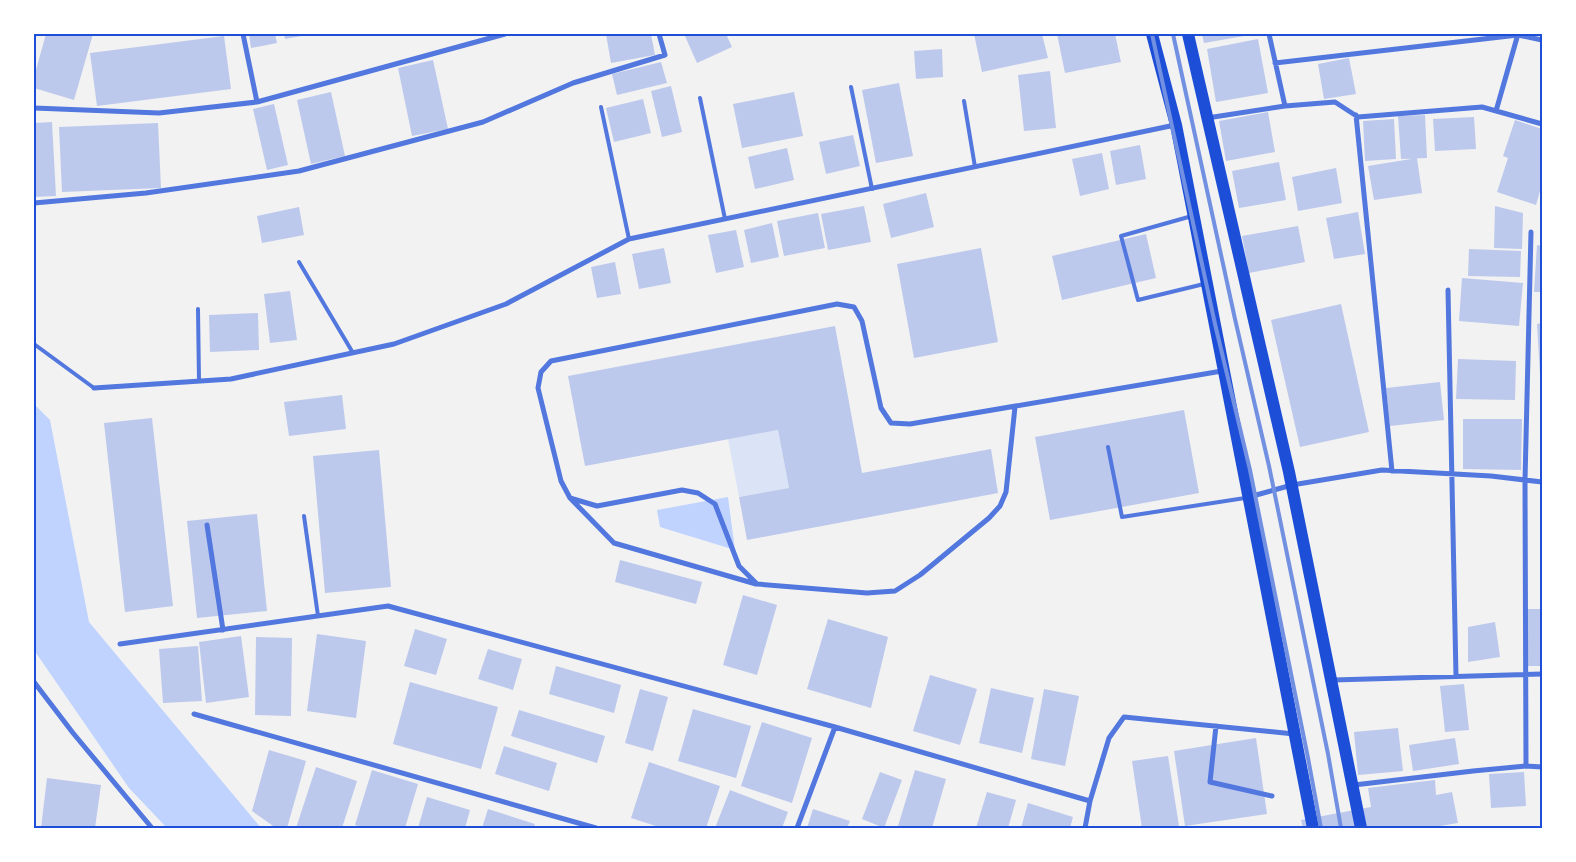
<svg xmlns="http://www.w3.org/2000/svg" width="1576" height="862" font-family="'Exo 2',sans-serif">
<style>
.green{fill:#dbe4f7}
.water{fill:#bfd3fe}
.building{fill:#bdc9ec}
.lines{fill:none;stroke-linecap:round;stroke-linejoin:round}
.service{stroke:#5277de;stroke-width:4}
.minor{stroke:#5277de;stroke-width:5}
.primary{stroke:#1d4ed8;stroke-width:12}
.rail{stroke:#7290e2;stroke-width:4}
.neatline{fill:none;stroke:#1d4ed8;stroke-width:2}
</style>
<rect width="100%" height="100%" fill="#f2f2f2"/>
<path class="green" d="M778,430L789,488L739,497L728,439Z"/>
<path class="water" d="M34,404L50,420L89,622L261,828H167L129,788L34,650Z
M728,497L735,550L660,527L657,510Z"/>
<path class="building" d="M46,34H93L74,100L34,88V77Z
M249,34H275L277,43L251,48Z
M284,34H307V35L285,39Z
M606,34H651L655,55L611,63Z
M684,34H726L732,47L697,63Z
M974,34H1042L1048,58L982,72Z
M1057,34H1115L1121,62L1065,73Z
M1202,34H1249L1250,35L1204,43Z
M224,36L231,89L97,106L90,53Z
M1258,39L1268,93L1216,102L1207,49Z
M942,49L943,77L916,79L914,51Z
M1349,58L1356,94L1324,99L1318,64Z
M433,60L448,129L412,136L398,68Z
M661,62L667,83L617,95L612,74Z
M1050,71L1056,128L1024,131L1018,75Z
M899,83L913,156L876,163L862,90Z
M671,86L682,132L662,137L651,91Z
M331,92L345,156L311,164L297,100Z
M794,92L803,136L742,148L733,104Z
M643,99L651,133L614,142L606,108Z
M274,104L288,165L267,170L253,109Z
M1268,112L1275,152L1226,161L1219,121Z
M1425,115L1427,158L1401,159L1398,116Z
M1474,117L1476,149L1435,151L1433,119Z
M1394,119L1396,159L1365,161L1363,121Z
M1515,120L1542,129V184L1536,205L1497,192L1508,158L1503,156Z
M52,122L56,196L34,197V123Z
M158,123L161,188L62,192L59,127Z
M853,135L860,166L826,174L819,142Z
M1140,145L1146,179L1116,185L1110,151Z
M787,148L794,180L755,189L748,157Z
M1102,153L1109,189L1080,196L1072,159Z
M1417,158L1422,193L1374,200L1368,166Z
M1279,162L1286,200L1239,208L1232,171Z
M1336,168L1342,203L1298,211L1292,177Z
M926,193L934,227L891,238L883,204Z
M864,206L871,242L828,250L821,214Z
M1495,206L1523,213L1522,249L1494,248Z
M299,207L304,235L262,243L257,216Z
M1358,212L1365,254L1334,259L1326,218Z
M818,213L825,248L784,256L777,221Z
M772,223L779,257L751,263L744,230Z
M1298,226L1305,262L1249,273L1242,236Z
M736,230L744,267L716,273L708,235Z
M1146,234L1156,278L1062,300L1052,256Z
M1537,245L1542,246V292H1534Z
M664,248L671,283L639,289L632,254Z
M981,248L998,342L914,358L897,264Z
M1469,249L1521,251L1520,277L1468,276Z
M615,262L621,294L597,298L591,267Z
M1462,278L1523,283L1519,326L1459,321Z
M290,291L297,340L270,343L264,294Z
M1341,304L1369,432L1300,447L1271,320Z
M258,313L259,350L210,352L209,315Z
M1542,323V375H1540L1537,324Z
M835,326L862,473L991,449L998,493L747,540L739,497L789,488L778,430L585,466L568,376Z
M1458,359L1516,361L1515,400L1456,399Z
M1440,382L1444,420L1390,426L1386,388Z
M342,395L346,429L289,436L284,402Z
M1184,410L1199,493L1050,520L1035,437Z
M152,418L173,606L125,612L104,423Z
M1463,419H1522L1521,470L1463,469Z
M379,450L391,587L325,593L313,456Z
M257,514L267,611L197,618L187,521Z
M620,560L702,582L696,604L615,582Z
M743,595L777,605L757,675L723,665Z
M1527,609H1542V666H1528Z
M828,619L888,637L871,708L807,689Z
M1495,622L1500,657L1468,662V627Z
M415,629L447,639L436,675L404,666Z
M317,634L366,641L356,718L307,711Z
M241,636L249,697L206,703L199,642Z
M256,637L292,638L291,716L255,715Z
M198,646L202,701L163,703L159,649Z
M488,649L522,659L513,690L478,679Z
M556,666L621,685L614,713L549,694Z
M930,675L977,689L960,745L913,731Z
M410,682L498,707L481,769L393,744Z
M1464,684L1469,730L1445,732L1440,686Z
M991,688L1034,698L1022,753L979,743Z
M640,689L668,697L653,751L625,743Z
M1044,689L1079,696L1065,766L1031,759Z
M693,709L751,726L736,778L678,761Z
M519,710L605,736L597,763L511,736Z
M762,722L812,738L792,803L741,786Z
M1398,728L1403,771L1358,775L1354,732Z
M1256,738L1267,814L1185,826L1174,751Z
M1455,738L1459,764L1413,771L1409,745Z
M504,746L557,763L549,791L495,774Z
M269,750L306,761L287,828H276L252,811Z
M1168,756L1179,826L1142,828L1132,761Z
M649,762L720,786L706,828H662L631,818Z
M316,767L357,781L342,828H296Z
M372,770L418,784L405,828H366L355,825Z
M915,770L946,779L932,828H904L898,826Z
M880,772L902,780L884,828L862,819Z
M1524,772L1526,806L1491,808L1489,774Z
M47,778L101,785L95,828H41Z
M1435,780L1436,795L1452,792L1458,823L1428,828H1303L1301,820L1371,807L1368,788Z
M730,790L788,812L782,828H715Z
M987,792L1016,800L1008,828H976Z
M427,797L470,810L465,828H418Z
M1028,803L1073,817L1070,828H1021Z
M488,809L535,824L533,828H482Z
M813,809L850,821L847,828H807Z"/>
<g class="lines">
<path class="service" d="M851,87L872,189
M700,98L725,219
M964,101L975,167
M601,107L629,239
M1192,216L1121,236L1138,300L1204,284
M299,262L353,353
M198,309L199,381
M34,344L94,388
M1108,447L1122,517L1245,498
M304,516L318,616"/>
<path class="minor" d="M243,34L257,102L505,34
M1269,34L1285,106
M34,35V34
M1275,63L1518,35L1542,40
M34,108L159,113L257,102
M1496,111L1518,34
M1356,115L1392,471
M1207,118L1285,106L1335,102L1358,117L1482,107L1542,124
M34,203L146,193L299,171L483,122L573,83L665,55L659,34
M1448,290L1456,676
M94,388L231,379L394,344L506,304L629,239L1175,125
M1015,407L1006,492L1000,506L989,518L920,575L895,591L867,593L757,584L739,566L715,504L698,493L682,490L597,506L570,498L561,481L538,388L541,372L551,361L837,304L854,307L862,321L881,408L891,423L910,424L1222,371
M1249,497L1292,485L1382,470L1491,476L1542,482
M571,499L614,543L756,584
M207,525L223,630
M120,644L388,606L835,727
M1333,680L1542,674
M34,682L73,733L152,828
M194,714L596,828
M1216,726L1210,782L1272,796
M1526,766L1525,480L1531,232
M1354,785L1473,771L1526,766L1542,767
M797,828L835,727L1090,801L1109,738L1124,717L1294,734
M1085,828L1090,801"/>
<path class="primary" d="M1152,34L1176,125L1313,828
M1188,34L1289,472L1361,828"/>
<path class="rail" d="M1152,34L1215,324L1250,470L1308,758L1321,828
M1173,34L1235,319L1269,466L1328,754L1341,828"/>
</g>
<rect width="1576" height="862" fill="none" stroke="#ffffff" stroke-width="70"/>
<rect x="35" y="35" width="1506" height="792" class="neatline"/>
</svg>
